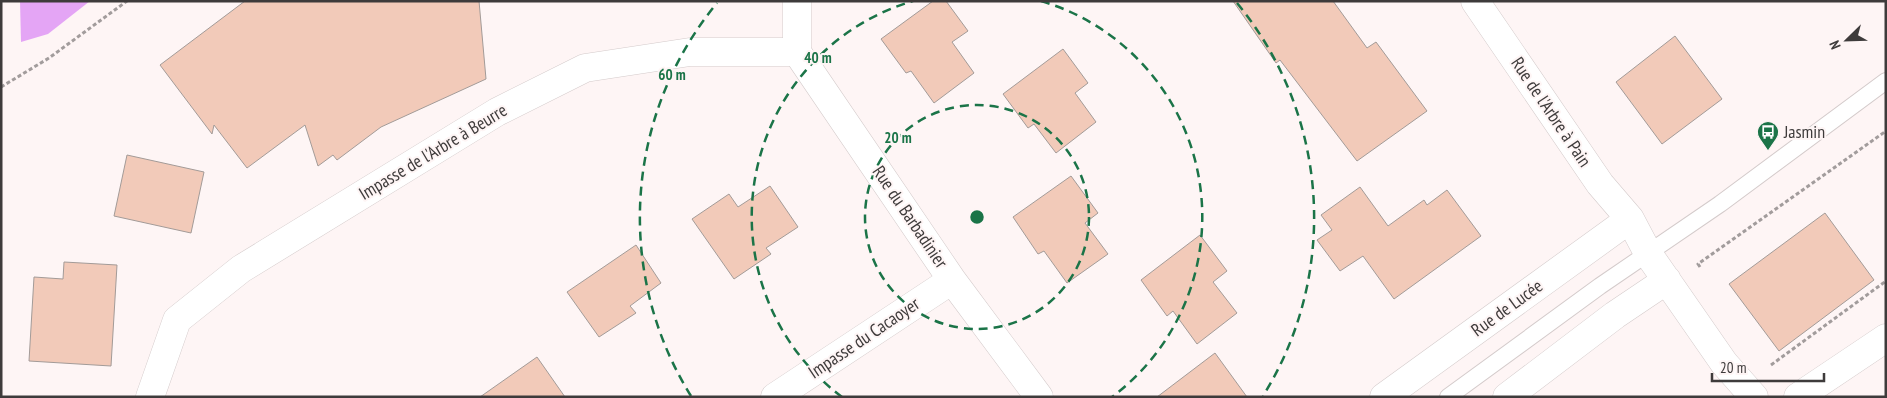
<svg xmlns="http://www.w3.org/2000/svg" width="1887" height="398" font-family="'PT Sans Narrow',sans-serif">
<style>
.water{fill:#e4a5f5}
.building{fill:#f2cab9;stroke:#a39b98}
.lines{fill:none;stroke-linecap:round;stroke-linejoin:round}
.service-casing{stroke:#d4cbcb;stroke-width:18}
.minor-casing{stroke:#d4cbcb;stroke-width:29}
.path{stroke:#a29c9c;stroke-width:3;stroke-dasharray:4 2.5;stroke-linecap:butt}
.service{stroke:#fff;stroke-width:16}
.minor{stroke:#fff;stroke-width:28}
.ring{fill:none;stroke:#1b7448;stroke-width:2.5;stroke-dasharray:9 6}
.labels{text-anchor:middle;stroke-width:4;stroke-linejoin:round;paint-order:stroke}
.street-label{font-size:18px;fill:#3e3b3b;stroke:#fef5f5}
.poi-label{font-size:18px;fill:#3e3b3b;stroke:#fef5f5;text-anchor:start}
.centre{fill:#1b7448;stroke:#fef5f5;stroke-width:2.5}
.ring-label{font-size:15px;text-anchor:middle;font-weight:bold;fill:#1b7448;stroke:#fef5f5;stroke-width:4;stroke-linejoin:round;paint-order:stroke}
</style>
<rect width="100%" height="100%" fill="#fef5f5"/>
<path class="water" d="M20,1H90L48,34L21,42Z"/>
<path class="building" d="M245,1H479L486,79L381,127L337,160L333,155L318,166L305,125L247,168L214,125L212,134L160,65Z
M933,1H946L968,31L952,42L974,73L934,103L911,71L906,73L881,39Z
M1233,1H1333L1367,48L1376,42L1427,111L1357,161L1280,60L1276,63Z
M1675,36L1722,99L1662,144L1616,82Z
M1063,49L1088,83L1075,93L1096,122L1056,153L1034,124L1028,128L1003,94Z
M127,155L204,172L191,233L114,216Z
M1071,176L1098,213L1085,223L1108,254L1067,283L1044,251L1038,254L1013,217Z
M770,186L798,227L766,248L771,254L734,279L692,219L729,194L738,207Z
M1360,187L1388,226L1424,200L1427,205L1447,190L1481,236L1394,299L1363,256L1340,271L1317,240L1332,230L1321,215Z
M1825,213L1874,280L1779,351L1729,284Z
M1200,235L1227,271L1213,282L1237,313L1197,344L1173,311L1167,316L1141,280Z
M636,245L661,283L630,306L636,313L599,337L567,292Z
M64,262L117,265L111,366L29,361L34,277L63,279Z
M1215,353L1247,397H1157Z
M537,357L565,397H480Z"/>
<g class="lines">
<g class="service-casing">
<path id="service" d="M1448,397L1600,286L1720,204L1886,81"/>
</g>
<g class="minor-casing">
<path id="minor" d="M797,1V52L952,280L1039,397
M1475,1L1600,184L1630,219L1649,255L1724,363L1754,397
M150,397L177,320L241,269L497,112L585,68L690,52H797
M775,397L952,280
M1384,397L1630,219
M1507,397L1615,315L1667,280
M1798,397L1886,338"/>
</g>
<path class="path" d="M1,87L49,58L127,1
M1700,267L1698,264L1886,131
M1771,365L1886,281"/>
<use href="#service" class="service"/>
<use href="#minor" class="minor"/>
</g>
<g class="ring">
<circle cx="977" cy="217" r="112"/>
<path d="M842 397A225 225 0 0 1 913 1M1041 1A225 225 0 0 1 1112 397"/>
<path d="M691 396A337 337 0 0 1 717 3M1237 3A337 337 0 0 1 1263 396"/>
</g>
<defs>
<g id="bus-pin" transform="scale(1.125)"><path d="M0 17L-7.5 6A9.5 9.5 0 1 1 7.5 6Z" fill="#1b7448" stroke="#fef5f5"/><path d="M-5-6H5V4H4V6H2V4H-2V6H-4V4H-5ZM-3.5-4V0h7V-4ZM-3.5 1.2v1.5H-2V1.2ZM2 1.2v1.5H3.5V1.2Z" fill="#fff"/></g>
</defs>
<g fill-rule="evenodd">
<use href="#bus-pin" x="1768" y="132"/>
</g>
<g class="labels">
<g class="street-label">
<text transform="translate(1551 112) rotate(56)" y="6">Rue de l'Arbre à Pain</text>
<text transform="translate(433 152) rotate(-31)" y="6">Impasse de l'Arbre à Beurre</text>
<text transform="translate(910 217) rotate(56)" y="6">Rue du Barbadinier</text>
<text transform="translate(1507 308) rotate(-36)" y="6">Rue de Lucée</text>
<text transform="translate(864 338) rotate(-34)" y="6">Impasse du Cacaoyer</text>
</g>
<g class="poi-label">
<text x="1784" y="138">Jasmin</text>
</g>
</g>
<circle cx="977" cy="217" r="8" class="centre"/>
<g class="ring-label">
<text x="818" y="63">40 m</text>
<text x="672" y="80">60 m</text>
<text x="898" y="143">20 m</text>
</g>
<rect width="1887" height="398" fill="none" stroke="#3e3b3b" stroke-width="5"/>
<g transform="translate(1847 40) rotate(247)" stroke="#fef5f5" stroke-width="4" paint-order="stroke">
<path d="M0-4L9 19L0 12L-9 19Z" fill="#3e3b3b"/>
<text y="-8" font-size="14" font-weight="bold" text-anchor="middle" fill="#3e3b3b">N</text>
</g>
<path d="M1712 373v8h112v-8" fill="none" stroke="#3e3b3b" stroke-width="2.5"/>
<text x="1720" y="373" font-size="15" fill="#3e3b3b" stroke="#fef5f5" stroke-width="4" paint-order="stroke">20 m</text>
</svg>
